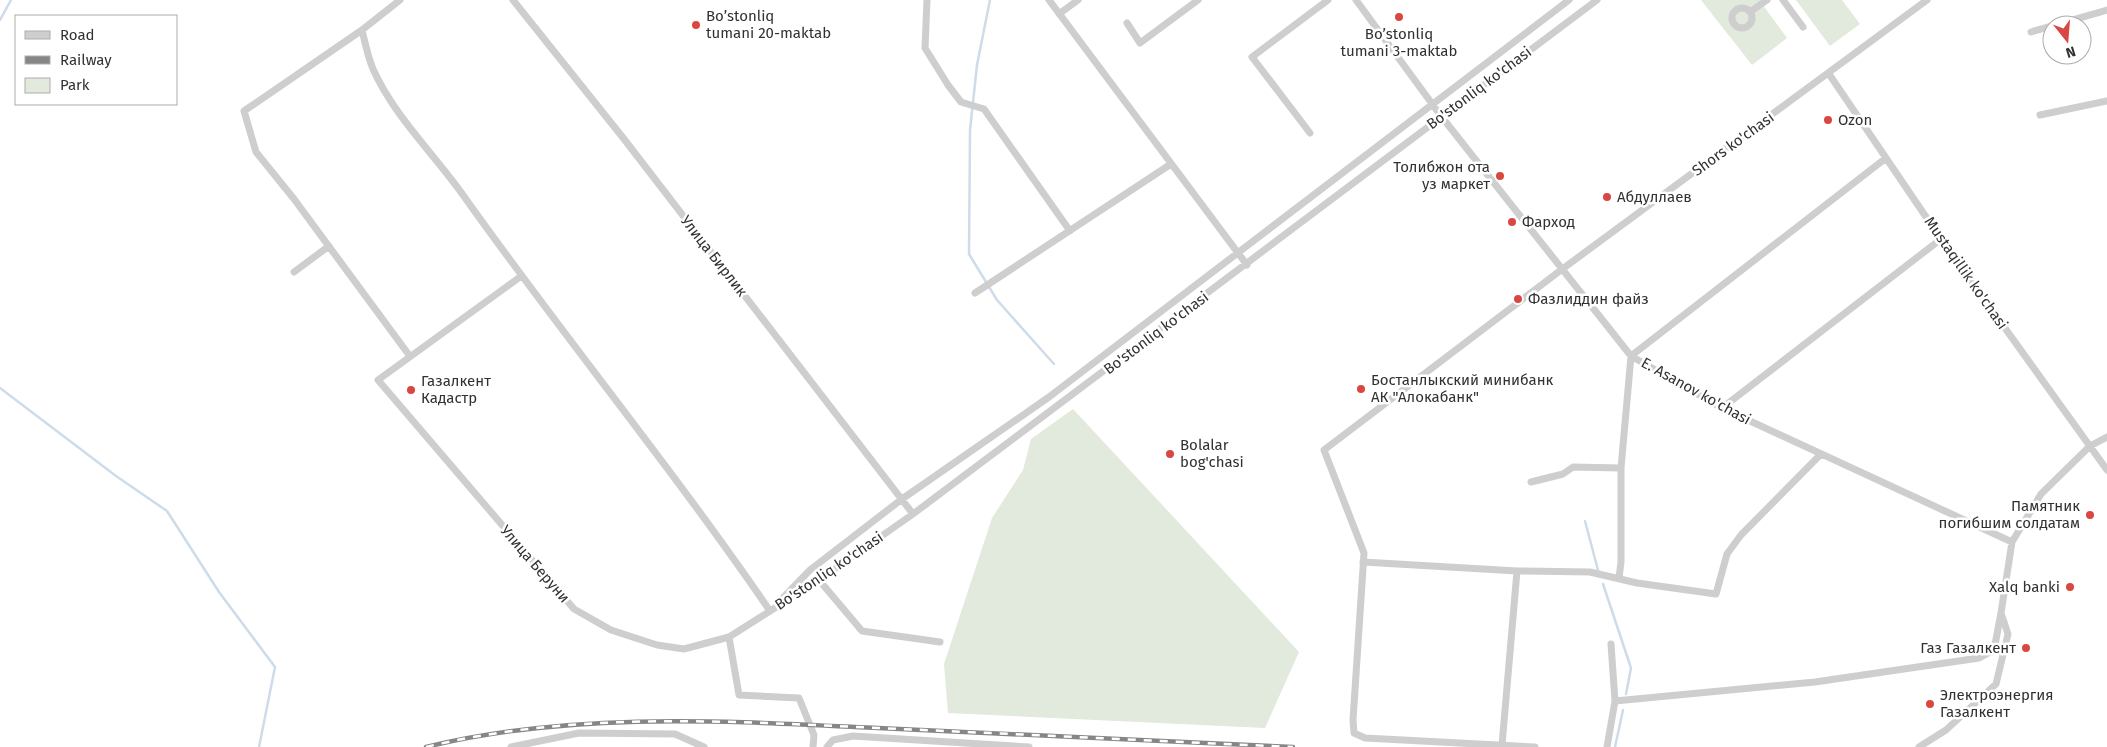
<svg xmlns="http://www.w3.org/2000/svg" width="2107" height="747" font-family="'Fira Sans',sans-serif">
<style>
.green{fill:#e2e9dd}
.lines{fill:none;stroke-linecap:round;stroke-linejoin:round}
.stream{stroke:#cedcea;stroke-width:2.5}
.street{stroke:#cecece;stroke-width:7}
.rail-casing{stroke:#868686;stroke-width:4.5}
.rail{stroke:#fff;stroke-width:2.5;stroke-dasharray:8;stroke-linecap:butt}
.poi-dot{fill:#d84742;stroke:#fff;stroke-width:2}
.labels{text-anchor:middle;stroke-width:5;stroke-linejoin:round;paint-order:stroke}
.poi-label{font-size:15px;fill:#313131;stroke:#fff;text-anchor:start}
.street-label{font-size:15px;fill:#313131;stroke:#fff}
</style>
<rect width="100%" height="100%" fill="#fff"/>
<path class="green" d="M1701,0H1761L1760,1L1787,38L1752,65Z
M1796,0H1842L1860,24L1830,46Z
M1073,409L1299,652L1265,728L948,713L944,664L992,518L1023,470L1031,439Z"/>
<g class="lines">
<path class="stream" d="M990,0L977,65L970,130L969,254L997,300L1054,364
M0,20L11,0
M0,388L116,476L167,511L219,592L275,667L259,747
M1585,521L1598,570
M1603,584L1631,668L1626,694
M1615,747L1623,710"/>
<path class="street" d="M400,0L362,30L244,111L256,152L294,199L409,355
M513,0L624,139L913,514
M927,0L925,48L948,85L961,102L984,109L1070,231
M1049,0L1247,265
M1356,0L1441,116L1631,356L1722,408L2012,542
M1783,0L1803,27
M1732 18a10 10 0 1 1 20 0a10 10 0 1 1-20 0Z
M1750,12L1767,0
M1059,14L1078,0
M1127,23L1140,43L1198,0
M362,30C365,43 368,57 373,69C394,116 434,154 463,195C563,336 673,469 770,611
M2031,32L2107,10
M1829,74L1941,239L2107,470
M2040,115L2107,101
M1310,133L1252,57L1328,0
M294,272L329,246
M520,277L378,380L574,609L611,630L657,645L684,649L729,637L819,580L913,514L1597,0
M975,293L1171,164
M1722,408L1941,239
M1531,482L1563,474L1573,467L1621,468
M1363,562L1517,571L1590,572L1637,583L1716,594L1727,554L1741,535L1821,454
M1619,578L1621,562V468L1631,356L1886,158
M819,580L862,631L940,642
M779,602L810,570L902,499L1049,397L1569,0
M729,637L739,695L799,698L814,735L813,747
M1615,701L1815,682L1979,658L1994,650L2001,613
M1502,745L1517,571
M511,747L579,733L675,734L704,747
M827,747L833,740L853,736L1029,747
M1535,747L1365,738L1354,733L1353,720L1364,553L1324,450L1561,270L1927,0
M1607,747L1615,701L1611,644
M1919,747L1946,730L1996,684L2008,634L2001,613L2012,542L2041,494L2090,446L2107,437"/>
<g class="rail-casing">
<path id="rail" d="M426,747C574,711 727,721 878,728C1016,734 1155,741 1293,747"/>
</g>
<use href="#rail" class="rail"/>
</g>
<g class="poi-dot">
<circle cx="1399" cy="17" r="5"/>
<circle cx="696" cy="25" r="5"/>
<circle cx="1828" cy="120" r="5"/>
<circle cx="1500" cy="176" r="5"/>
<circle cx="1607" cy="197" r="5"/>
<circle cx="1512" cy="222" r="5"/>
<circle cx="1518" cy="299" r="5"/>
<circle cx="1361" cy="389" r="5"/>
<circle cx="411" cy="390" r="5"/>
<circle cx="1170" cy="454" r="5"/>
<circle cx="2090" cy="515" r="5"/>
<circle cx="2070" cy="587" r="5"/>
<circle cx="2026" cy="648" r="5"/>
<circle cx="1930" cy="704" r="5"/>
</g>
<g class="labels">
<g class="poi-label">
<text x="706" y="21">Bo’stonliq<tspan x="706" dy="17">tumani 20-maktab</tspan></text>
<text x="1399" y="39" text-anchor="middle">Bo’stonliq<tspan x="1399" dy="17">tumani 3-maktab</tspan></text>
<text x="1838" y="125">Ozon</text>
<text x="1490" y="172" text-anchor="end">Толибжон ота<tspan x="1490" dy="17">уз маркет</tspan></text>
<text x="1617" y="202">Абдуллаев</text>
<text x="1522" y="227">Фарход</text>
<text x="1528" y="304">Фазлиддин файз</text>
<text x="1371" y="385">Бостанлыкский минибанк<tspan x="1371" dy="17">АК "Алокабанк"</tspan></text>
<text x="421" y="386">Газалкент<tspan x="421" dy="17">Кадастр</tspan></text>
<text x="1180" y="450">Bolalar<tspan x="1180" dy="17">bog'chasi</tspan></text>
<text x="2080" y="511" text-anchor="end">Памятник<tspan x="2080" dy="17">погибшим солдатам</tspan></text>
<text x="2060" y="592" text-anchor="end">Xalq banki</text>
<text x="2016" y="653" text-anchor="end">Газ Газалкент</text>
<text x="1940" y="700">Электроэнергия<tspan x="1940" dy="17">Газалкент</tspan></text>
</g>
<g class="street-label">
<text transform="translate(1479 88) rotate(-37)" y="5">Bo'stonliq ko'chasi</text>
<text transform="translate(1733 144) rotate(-36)" y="5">Shors ko'chasi</text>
<text transform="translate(714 256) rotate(52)" y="5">Улица Бирлик</text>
<text transform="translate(1966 273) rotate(55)" y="5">Mustaqillik ko'chasi</text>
<text transform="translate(1156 333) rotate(-37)" y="5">Bo'stonliq ko'chasi</text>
<text transform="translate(1696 391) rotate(29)" y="5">E. Asanov ko'chasi</text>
<text transform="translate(535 564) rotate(49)" y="5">Улица Беруни</text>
<text transform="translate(829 571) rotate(-34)" y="5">Bo'stonliq ko'chasi</text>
</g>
</g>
<rect x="15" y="15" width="162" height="90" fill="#ffffff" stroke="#adadad"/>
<rect x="25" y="31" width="25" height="8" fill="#cecece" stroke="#adadad"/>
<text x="60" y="40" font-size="15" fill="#313131">Road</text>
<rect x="25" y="56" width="25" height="8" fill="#868686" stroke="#adadad"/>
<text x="60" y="65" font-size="15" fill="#313131">Railway</text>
<rect x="25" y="78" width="25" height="15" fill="#e2e9dd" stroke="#adadad"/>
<text x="60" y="90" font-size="15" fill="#313131">Park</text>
<g transform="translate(2067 40) rotate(163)"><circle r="24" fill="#ffffff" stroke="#adadad"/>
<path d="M0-4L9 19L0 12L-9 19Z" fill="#d84742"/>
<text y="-8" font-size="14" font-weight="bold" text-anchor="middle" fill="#313131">N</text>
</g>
</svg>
